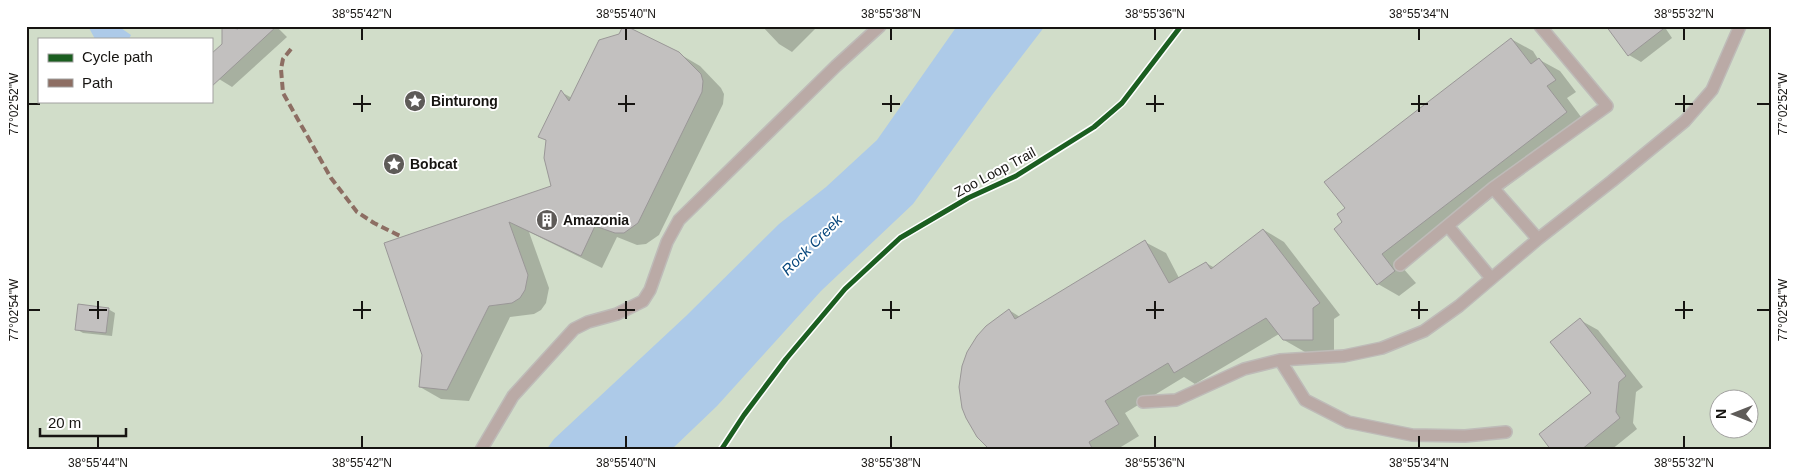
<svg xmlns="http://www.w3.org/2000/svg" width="1797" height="476" font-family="Arial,sans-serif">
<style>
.green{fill:#d1ddc9;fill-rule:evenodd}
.water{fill:#adcae8}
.shadow{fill:#0003}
.building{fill:#c2c0bf;stroke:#9a9797}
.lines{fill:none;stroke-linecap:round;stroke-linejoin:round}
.service-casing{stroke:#bebbb8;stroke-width:14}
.service{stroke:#baaaa6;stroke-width:11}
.quiet{stroke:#8d6e63;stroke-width:4;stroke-dasharray:8 4;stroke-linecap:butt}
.cycleway-casing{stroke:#fff;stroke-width:8}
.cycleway{stroke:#1b5e20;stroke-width:5}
.ticks{fill:none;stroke:#161411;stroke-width:2}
.labels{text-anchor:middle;stroke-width:4;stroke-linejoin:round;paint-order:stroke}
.poi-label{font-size:14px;font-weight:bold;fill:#161411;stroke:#fff;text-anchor:start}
.street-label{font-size:14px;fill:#161411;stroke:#fff}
.water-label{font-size:15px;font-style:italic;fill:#06467c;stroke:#fff}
.neatline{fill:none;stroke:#161411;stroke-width:2}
.ticks-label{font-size:12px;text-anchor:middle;fill:#161411}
</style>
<rect width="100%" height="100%" fill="#e4e0dc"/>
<path class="green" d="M26,26H1771V450H26ZM39,39H211V101H39ZM1720,398H1750V428H1720Z"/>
<path class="water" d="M88,26H118L131,35L129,39H95Z
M957,26H1045L992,95L913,204L821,291L717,406L671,450H546L554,439L686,316L779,224L826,187L877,140Z"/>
<path class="shadow" d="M276,26L287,37L232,87L219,79L238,30Z
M762,26H818L792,52L779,44Z
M1664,26L1672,38L1641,62L1629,55Z
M1511,39L1533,51L1538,59L1560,71L1576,92L1567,98L1587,125L1402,267L1416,283L1399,296L1378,284L1344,222Z
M678,53L700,66L721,88L724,94L723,104L659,235L646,244L637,245L617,237L602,268L529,232L549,288L546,303L541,310L534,314L510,317L469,401L441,399L420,387L424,355L386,244L553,187L561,92L572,98Z
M1264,230L1284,242L1340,315L1334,319V352H1305L1284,340L1279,334L1195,384L1184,377L1125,413L1139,436L1116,450H992L1009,310L1020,317L1145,242L1166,253L1179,278L1206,263L1215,268Z
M108,309L115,313L112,336L83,333L76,329Z
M1580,320L1598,330L1643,387L1636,392L1633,423L1637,429L1611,450H1552L1593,393Z"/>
<path class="building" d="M222,26L238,29L241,26H277L211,87V54L222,44Z
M623,26H626L679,52L701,74L703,81L702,92L638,223L624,233H615L595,226L581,256L509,222L528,275L525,290L520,298L512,303L489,306L447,390L419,387L422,355L384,243L551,186L544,158L546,140L538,137L561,90L569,101L599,40L619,34Z
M1606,26H1667L1628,56Z
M1511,38L1531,64L1539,58L1556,80L1547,86L1567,112L1382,254L1395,271L1377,285L1334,229L1342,222L1337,214L1345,208L1324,182Z
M1263,229L1320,303L1313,308V340H1283L1266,318L1174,373L1168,363L1105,401L1119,424L1089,442L1093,450H990L977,437L966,418L962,408L959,387L962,366L967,352L977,336L986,326L1009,309L1015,319L1145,240L1169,283L1206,262L1211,269Z
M78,304L109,308L106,333L75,330Z
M1580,318L1626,376L1619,382L1616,412L1620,418L1581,450H1551L1539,434L1591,393L1550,342Z"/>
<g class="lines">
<g class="service-casing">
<path id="service" d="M1448,226L1491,278
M1538,239L1493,188L1607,106L1540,26
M1400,265L1493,188
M1280,360L1305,400L1348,422L1412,435L1465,436L1506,432
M1143,402L1176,400L1244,369L1280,360L1344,356L1382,348L1424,331L1459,306L1538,239L1612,181L1685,121L1712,90L1740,26
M481,450L513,396L574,329L588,322L617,314L643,301L650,290L667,242L679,220L836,66L880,26"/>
</g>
<use href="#service" class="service"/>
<path class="quiet" d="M291,49L283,59L281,69L283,93L331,178L357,212L374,223L402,237"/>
<g class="cycleway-casing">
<path id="cycleway" d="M721,450L744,415L786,359L845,289L900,238L968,198L1016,176L1094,127L1122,103L1181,26"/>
</g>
<use href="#cycleway" class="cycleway"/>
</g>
<path class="ticks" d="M362,28V40M626,28V40M891,28V40M1155,28V40M1419,28V40M1684,28V40M362,95V112M626,95V112M891,95V112M1155,95V112M1419,95V112M1684,95V112M28,104H40M353,104H371M618,104H635M882,104H900M1146,104H1164M1411,104H1428M1675,104H1693M1757,104H1770M98,301V319M362,301V319M626,301V319M891,301V319M1155,301V319M1419,301V319M1684,301V319M28,310H40M89,310H107M353,310H371M618,310H635M882,310H900M1146,310H1164M1411,310H1428M1675,310H1693M1757,310H1770M98,436V448M362,436V448M626,436V448M891,436V448M1155,436V448M1419,436V448M1684,436V448"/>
<defs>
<g id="sight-disc" transform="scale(1.125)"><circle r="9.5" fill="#5e5b58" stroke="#fff"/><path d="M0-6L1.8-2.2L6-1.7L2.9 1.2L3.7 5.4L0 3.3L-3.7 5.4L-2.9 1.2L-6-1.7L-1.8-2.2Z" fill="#fff"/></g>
<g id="building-disc" transform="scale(1.125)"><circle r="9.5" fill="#5e5b58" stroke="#fff"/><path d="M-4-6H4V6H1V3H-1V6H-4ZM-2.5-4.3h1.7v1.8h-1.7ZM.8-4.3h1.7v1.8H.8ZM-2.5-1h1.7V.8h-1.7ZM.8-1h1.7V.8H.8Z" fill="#fff"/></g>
</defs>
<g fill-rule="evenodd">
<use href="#sight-disc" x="415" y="101"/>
<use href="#sight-disc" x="394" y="164"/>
<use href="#building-disc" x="547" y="220"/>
</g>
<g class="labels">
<g class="poi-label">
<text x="431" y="106">Binturong</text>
<text x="410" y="169">Bobcat</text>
<text x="563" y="225">Amazonia</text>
</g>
<g class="street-label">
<text transform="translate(995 172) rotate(-28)" y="5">Zoo Loop Trail</text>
</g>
<g class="water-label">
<text transform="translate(812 245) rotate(-45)" y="5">Rock Creek</text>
</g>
</g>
<rect width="1797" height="476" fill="none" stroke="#ffffff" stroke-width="55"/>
<rect x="38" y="38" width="175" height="65" fill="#ffffff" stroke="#a2a1a0"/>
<rect x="48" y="54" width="25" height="8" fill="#1b5e20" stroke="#a2a1a0"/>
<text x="82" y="62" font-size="15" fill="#161411">Cycle path</text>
<rect x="48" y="79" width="25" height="8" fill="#8d6e63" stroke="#a2a1a0"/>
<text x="82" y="88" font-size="15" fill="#161411">Path</text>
<g transform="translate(1734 414) rotate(270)"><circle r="24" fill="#ffffff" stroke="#a2a1a0"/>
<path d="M0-4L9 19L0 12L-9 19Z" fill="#5e5b58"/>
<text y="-8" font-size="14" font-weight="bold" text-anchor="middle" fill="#161411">N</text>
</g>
<path d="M40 428v8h86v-8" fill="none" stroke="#161411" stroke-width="2.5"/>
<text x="48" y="428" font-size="15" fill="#161411" stroke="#ffffff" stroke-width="4" paint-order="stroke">20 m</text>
<rect x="28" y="28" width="1742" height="420" class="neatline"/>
<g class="ticks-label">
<text x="362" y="18">38°55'42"N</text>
<text x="626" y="18">38°55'40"N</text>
<text x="891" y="18">38°55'38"N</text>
<text x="1155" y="18">38°55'36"N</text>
<text x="1419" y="18">38°55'34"N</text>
<text x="1684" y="18">38°55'32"N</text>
<text transform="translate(1783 104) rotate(-90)" y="4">77°02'52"W</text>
<text transform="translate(14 104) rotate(-90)" y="4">77°02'52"W</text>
<text transform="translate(1783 310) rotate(-90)" y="4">77°02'54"W</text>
<text transform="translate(14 310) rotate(-90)" y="4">77°02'54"W</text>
<text x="98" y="467">38°55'44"N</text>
<text x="362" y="467">38°55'42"N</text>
<text x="626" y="467">38°55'40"N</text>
<text x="891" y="467">38°55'38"N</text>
<text x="1155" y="467">38°55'36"N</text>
<text x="1419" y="467">38°55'34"N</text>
<text x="1684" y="467">38°55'32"N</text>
</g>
</svg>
